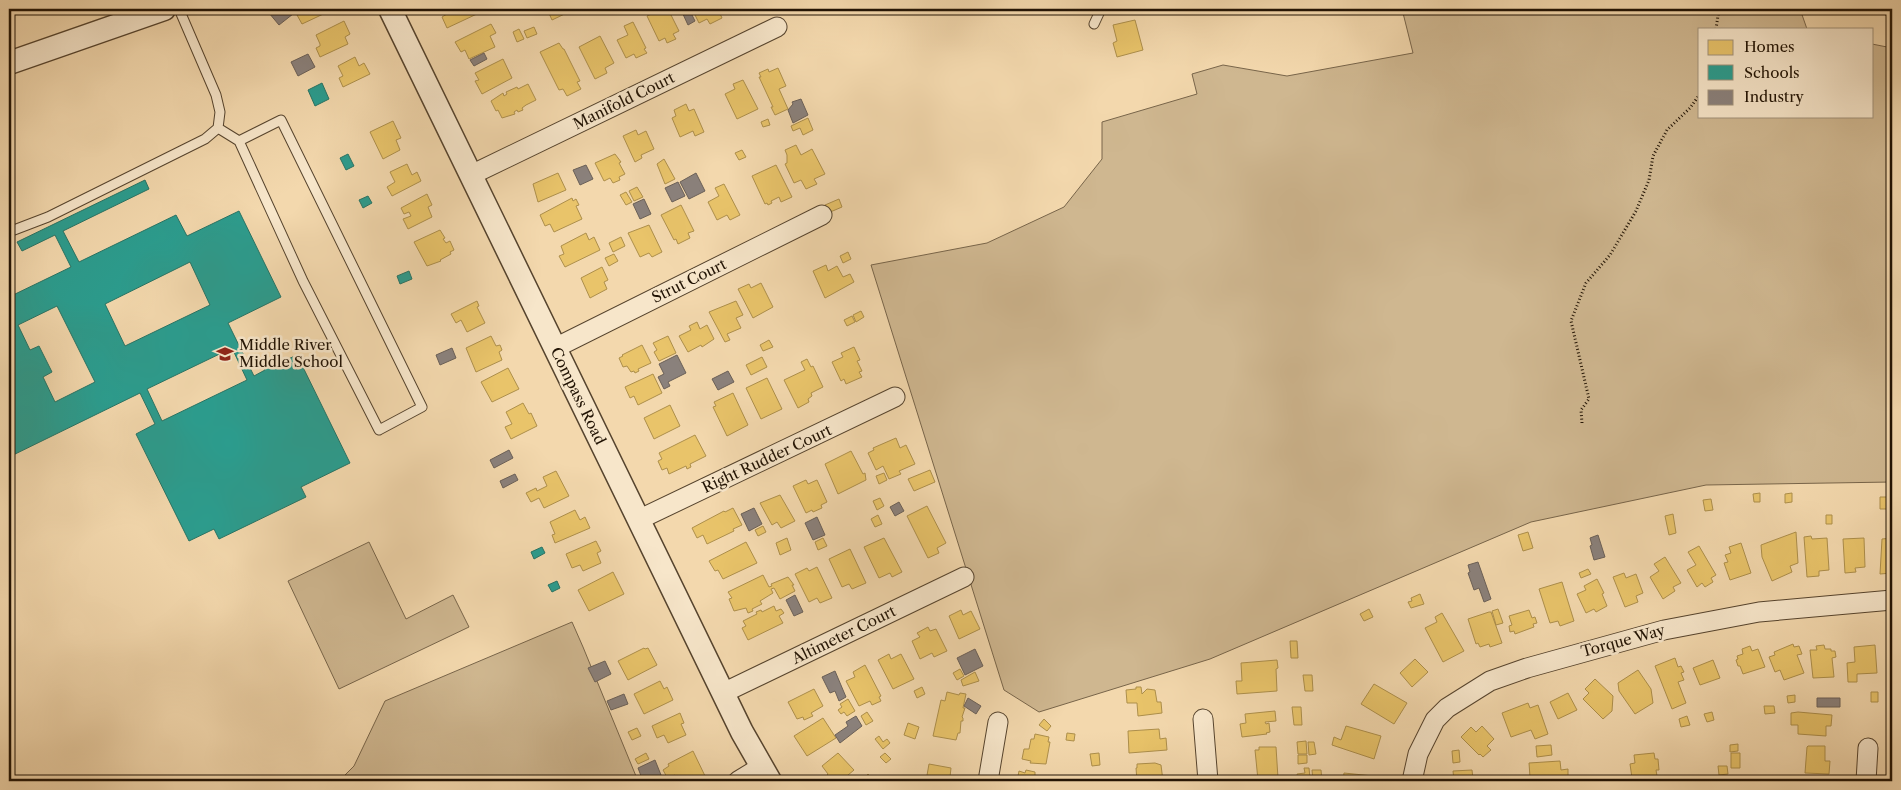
<svg xmlns="http://www.w3.org/2000/svg" width="1901" height="790" font-family="'Libre Caslon Text',serif">
<style>
.green{fill:#cfb790;stroke:#78654a}
.homes{fill:#e9c46a;stroke:#ad8f4b}
.schools{fill:#2a9d8f;stroke:#277465;fill-rule:evenodd}
.industry{fill:#8a817c;stroke:#6a6058}
.lines{fill:none;stroke-linecap:round;stroke-linejoin:round}
.service-casing{stroke:#56442e;stroke-width:11}
.minor-casing{stroke:#56442e;stroke-width:21}
.tertiary-casing{stroke:#56442e;stroke-width:25}
.path{stroke:#211304;stroke-width:3;stroke-dasharray:1 2.5;stroke-linecap:butt}
.service{stroke:#f7e6ca;stroke-width:9}
.minor{stroke:#f7e6ca;stroke-width:19}
.tertiary{stroke:#f7e6ca;stroke-width:22}
.labels{text-anchor:middle;stroke-width:5;stroke-linejoin:round;paint-order:stroke}
.street-label{font-size:15px;fill:#211304;stroke:#f7e6ca}
.poi-label{font-size:15px;fill:#211304;stroke:#f7e6ca;text-anchor:start}
</style>
<rect width="100%" height="100%" fill="#f3d8ad"/>
<filter id="stains"><feTurbulence type="fractalNoise" baseFrequency=".004" numOctaves="4"/><feColorMatrix values="0 0 0 0 .2 0 0 0 0 .09 0 0 0 0 .02 0 0 0 .5 -.17"/></filter>
<radialGradient id="worn" r=".72"><stop offset=".6" stop-color="#630" stop-opacity="0"/><stop offset="1" stop-color="#630" stop-opacity=".3"/></radialGradient>
<path class="green" d="M1402,9H1800L1807,29H1700V116H1872V44L1892,48V482L1706,485L1531,522L1210,659L1039,712L1004,690L871,265L987,243L1064,207L1102,159V122L1197,94L1192,74L1223,65L1287,76L1413,53Z
M369,542L406,619L453,595L469,627L339,689L288,581Z
M572,622L583,647L638,781H339L354,766L385,701Z"/>
<path class="homes" d="M9,9H29L9,17Z
M310,9H334L302,24L297,15Z
M445,9H477L479,13L447,28L442,17L447,14Z
M547,9H575L552,20Z
M668,9L679,31L673,34L676,39L667,43L665,38L659,41L647,16L660,10L661,13Z
M692,9H718L722,18L710,24L707,19L699,23Z
M1135,20L1143,50L1117,57L1113,43L1117,41L1113,25Z
M344,21L350,34L345,37L348,44L320,57L316,48L320,46V44L316,35Z
M633,22L646,48L644,49L647,53L636,58L634,54L626,58L617,40L628,35L624,26Z
M491,24L496,33L490,36L495,47L469,59L465,50L461,52L455,42Z
M534,27L537,34L527,38L524,31Z
M519,29L524,39L517,42L513,32Z
M600,36L614,63L605,68L607,73L595,79L579,47Z
M559,43L563,49H564L580,81L577,82L581,89L567,96L563,89L559,90L540,52Z
M355,57L359,66L364,63L370,74L343,87L339,78L343,76L338,66Z
M503,59L512,78L482,94L475,81L479,80L475,73Z
M778,68L786,86L779,89L788,109L775,115L771,107H773L759,77H761L759,73L768,69L769,72Z
M743,80L758,109L737,119L725,94L735,89L733,84Z
M528,84L536,100L526,105L522,108L523,110L518,112L517,110L514,112L515,114L502,118L498,110L496,111L491,101L503,93L504,96L507,94L506,92L517,87L518,89Z
M686,104L689,111L694,109L704,132L695,136L693,131L680,137L672,118L676,116L674,110Z
M808,118L813,130L803,135L800,128L793,131L791,126Z
M768,119L770,125L763,127L761,122Z
M393,121L401,138L396,140L400,150L383,159L370,132Z
M636,130L638,135L646,131L654,149L641,155L642,158L635,162L623,136Z
M796,145L801,155L812,149L825,174L814,179L817,184L806,189L801,180L794,183L785,164L787,163V155L785,150Z
M742,150L746,157L739,160L735,153Z
M615,154L621,162L619,163L625,174L619,177L620,180L613,183L610,178L604,181L595,163Z
M664,159L675,179L665,184L657,164Z
M407,164L412,175L417,172L421,181L392,196L387,187L395,182L390,172Z
M776,165L792,197L781,202L779,197L771,201L772,203L768,205L767,203L765,204L752,176Z
M558,173L566,190L538,202L533,184Z
M724,184L740,215L730,220L727,215L717,220L708,202L719,196L715,188Z
M637,187L643,197L634,201L629,191Z
M626,192L632,202L626,205L620,195Z
M427,194L432,205L428,207L432,217L408,229L403,219L411,216L409,212L404,214L401,208Z
M572,198L573,201L576,199L579,205L576,206L582,219L554,232L550,224L545,226L540,215Z
M839,199L842,207L828,213L825,205Z
M681,205L694,231L688,233L690,238L678,244L676,239L674,240L661,215Z
M649,225L662,252L652,257L649,253L640,257L628,233Z
M440,230L445,238L443,239L446,243L450,241L454,250L450,252L451,254L440,260L441,261L427,266L414,242Z
M586,233L589,240L594,237L600,250L565,267L559,256L564,254L561,246Z
M621,237L625,246L613,252L609,243Z
M848,252L851,259L843,263L840,256Z
M614,254L618,261L609,266L605,258Z
M826,265L828,271L837,266L843,277L850,274L854,282L825,298L813,271Z
M602,267L608,280L604,282L607,289L590,298L581,278Z
M761,283L773,307L753,318L738,289L749,284L751,288Z
M477,301L479,306L477,307L485,323L467,332L461,320L456,323L451,314Z
M736,301L743,315L736,318L741,328L727,334L730,340L725,342L709,312Z
M861,311L864,317L856,322L853,315Z
M852,316L855,322L847,326L844,320Z
M697,322L700,329L707,325L714,339L702,347L701,345L688,352L679,336L691,330L689,326Z
M491,336L496,346L500,345L502,350L499,352L502,360L476,372L466,348Z
M668,336L676,353L659,361L654,352L657,350L653,343Z
M769,340L773,347L763,351L760,345Z
M642,345L651,363L638,369L639,371L635,373L634,371L631,372L627,366L623,367L619,358L623,356L622,355Z
M854,347L860,360L857,361L862,371L859,372L862,377L846,384L844,379L841,381L832,362L843,357L841,353Z
M762,357L767,367L751,375L746,365Z
M807,359L811,367L813,366L823,387L811,393L812,396L808,399L809,402L798,408L784,380L805,370L801,362Z
M508,368L519,389L492,402L481,382Z
M653,374L662,393L638,405L634,396L630,398L625,387Z
M767,378L782,409L761,419L746,388Z
M733,393L748,425L727,436L713,407L716,406L714,402Z
M523,403L529,414L531,413L537,426L511,439L505,427L512,424L506,412Z
M670,405L680,426L654,439L644,418Z
M695,435L706,456L690,464L691,467L687,469L686,466L669,474L667,468L662,470L658,461L662,459L659,453Z
M896,438L900,448L906,445L915,464L899,471L901,474L889,479L883,466L876,470L868,453L874,450L873,448Z
M851,451L863,474L865,473L866,480L838,494L825,464Z
M930,470L935,482L914,491L908,479Z
M556,471L569,496L544,508L539,498L531,502L526,493L536,488L537,491L547,486L543,477Z
M884,473L887,480L879,484L876,476Z
M806,480L808,484L817,480L827,502L821,505L822,508L813,512L812,510L806,513L793,486Z
M1760,493V502H1754L1753,494Z
M1792,493V502L1785,503V494Z
M780,495L795,521L781,528L777,522L772,525L760,503Z
M1880,497H1891V509H1880Z
M880,498L884,506L877,510L873,501Z
M1711,499L1713,510L1705,511L1703,500Z
M927,506L946,543L937,548L939,553L928,558L907,516Z
M733,508L742,525L733,529L734,531L707,544L703,535L697,538L692,528L724,511L725,512Z
M575,510L580,520L585,517L590,528L555,543L552,535L555,534L550,522Z
M1673,514L1676,533L1669,535L1665,516Z
M878,515L882,524L875,527L871,519Z
M1826,515H1832V524H1826Z
M763,526L766,532L758,536L755,530Z
M1528,532L1533,548L1523,551L1518,535Z
M1796,532L1798,563L1790,566L1792,572L1772,581L1762,557L1761,545Z
M1811,536L1812,539L1827,538L1829,570L1819,571V576L1807,577L1804,537Z
M787,538L791,550L780,555L776,543Z
M823,538L827,546L818,550L815,542Z
M884,538L902,572L892,577L890,573L879,578L864,547Z
M1864,538L1865,567L1855,568L1856,572L1845,573L1843,539Z
M1892,538V573L1880,574L1882,539Z
M596,541L601,551L597,553L601,563L583,571L580,565L572,568L566,554Z
M746,542L757,563L723,579L718,570L715,571L709,561Z
M1741,543L1751,573L1730,580L1724,563L1728,562L1725,555L1731,553L1729,547Z
M1699,546L1716,575L1711,578L1713,582L1705,587L1702,583L1697,587L1687,570L1696,565L1688,552Z
M850,549L866,583L852,589L849,584L842,587L829,559Z
M1665,557L1681,583L1673,587L1675,591L1663,599L1650,577L1659,571L1654,564Z
M817,567L832,598L820,603L817,598L809,602L795,574L807,568L809,571Z
M1588,569L1591,574L1581,578L1579,573Z
M613,572L624,594L589,611L578,590Z
M1624,573L1626,578L1636,574L1643,593L1636,596L1638,602L1625,607L1613,577Z
M763,575L769,587L772,586L771,584L788,577L794,585H792L795,591L780,599L774,588L771,589L773,593L760,601L762,604L752,609L753,611L748,613L746,608L734,611L729,599L732,598L728,592Z
M1597,579L1604,593L1602,594L1607,606L1596,612L1594,609L1586,613L1577,594L1586,590L1584,586Z
M1562,582L1574,621L1560,626L1558,621L1550,623L1539,589Z
M1420,594L1424,604L1411,608L1408,602L1412,601L1411,598Z
M774,606L776,611L781,609L784,613L779,616L783,623L748,640L742,628L746,626L743,621L757,614L756,612L761,610L762,612Z
M1369,609L1373,617L1364,621L1360,614Z
M1498,609L1503,623L1496,625L1492,611Z
M961,610L963,615L971,611L980,629L959,639L949,616Z
M1529,610L1532,618L1535,617L1537,623L1533,624L1534,627L1515,634L1514,631L1510,632L1509,626L1512,625L1509,616Z
M1489,612H1491L1502,643L1490,647L1489,644L1480,647L1478,643L1476,644L1468,619Z
M1442,613L1464,651L1443,662L1425,628L1437,622L1435,617Z
M928,627L930,631L936,629L947,651L934,657L932,653L920,659L912,641L920,637L917,633Z
M1290,641H1297L1298,658H1291Z
M1793,644L1794,647L1799,646L1802,654L1797,655L1804,673L1784,680L1780,670L1775,672L1769,657L1775,655L1774,652Z
M1824,645L1825,649H1831V651H1835L1836,657L1832,658L1834,677L1813,678L1810,650H1817L1816,646Z
M1875,645L1877,673L1857,674V682H1848L1847,663L1855,662L1854,647Z
M1750,646L1752,651L1758,649L1765,667L1743,674L1740,666H1738L1736,660L1738,659L1737,656L1743,654L1742,649Z
M644,648L645,649L648,648L657,665L628,680L618,661Z
M889,654L891,659L901,654L914,679L893,689L878,660Z
M1675,658L1678,667L1681,666L1684,672L1681,673L1684,680L1678,682L1686,703L1672,709L1655,666Z
M1415,659L1428,672L1412,687L1400,673Z
M1277,660L1278,668L1276,669L1277,691L1237,694L1236,681H1242L1241,663Z
M1713,660L1720,678L1700,685L1693,668Z
M865,665L881,696L879,697L881,701L872,705L870,701L859,706L846,681L855,677L853,672Z
M960,669L964,676L957,680L953,673Z
M1638,670L1651,689L1653,703L1635,714L1619,691L1618,683Z
M975,672L979,681L963,686L961,680Z
M1303,675H1312L1313,691H1305Z
M1595,679L1613,696L1612,711L1603,719L1583,699L1589,693L1585,689Z
M660,681L664,689L667,687L673,700L644,714L634,694Z
M1374,684L1407,703L1394,724L1361,704Z
M922,687L925,694L917,698L914,691Z
M1136,687H1141L1142,694L1147,689L1155,690L1157,702H1161L1162,713L1138,716L1137,703H1127L1126,690L1136,689Z
M814,689L823,706L811,713L813,716L804,720L803,717L797,719L788,702Z
M947,692L959,695L960,693L966,694L963,708H965L962,717L963,718V721H961L960,733H958L956,740L933,736L941,700L945,701Z
M1871,692H1878V702H1871Z
M1568,693L1577,710L1558,719L1550,702Z
M1795,695V702L1788,703L1787,696Z
M848,699L855,711L847,716L844,712L841,714L838,710L842,707L840,704Z
M1528,703L1530,708L1538,705L1548,734L1535,739L1531,730L1511,737L1502,713Z
M1764,706H1774L1775,713L1765,714Z
M1292,707H1301L1302,725H1294Z
M1275,711L1276,721L1265,722L1266,724L1269,723L1270,732L1266,733L1267,734L1242,737L1240,724L1246,723L1245,714Z
M867,712L873,721L866,725L861,716Z
M1712,712L1714,720L1707,722L1704,714Z
M1798,712L1832,715L1831,726H1826V736L1798,734V725H1791V713Z
M680,713L684,723L681,724L686,735L668,743L664,735L657,738L652,726Z
M1687,716L1690,725L1681,727L1679,719Z
M823,718L836,738L807,756L794,736Z
M1044,719L1051,726L1047,731L1039,725Z
M908,723L919,727L915,739L904,735Z
M1346,726L1381,736L1374,759L1332,745L1334,737L1341,740Z
M1482,726L1494,739L1487,746L1491,750L1483,757L1480,754L1479,755L1461,737L1471,727L1476,732Z
M637,728L641,736L632,740L628,732Z
M1159,729L1160,739L1166,738L1167,750L1129,753L1128,731Z
M1067,733L1075,734L1074,741L1066,740Z
M1035,734L1049,737L1048,742H1050L1046,764L1030,763L1031,761L1022,759L1024,749H1029L1031,739H1034Z
M879,736L883,742L887,739L890,743L883,749L875,739Z
M1306,741L1307,754H1298L1297,742Z
M1308,742H1314L1316,754L1309,755Z
M1738,744V751L1730,752V745Z
M1551,745L1552,755L1537,757L1536,746Z
M1808,746H1825V761H1830L1829,774L1805,773L1807,747Z
M1259,747H1276L1278,778L1258,780L1255,750H1259Z
M1459,750L1460,762L1453,763L1452,751Z
M693,751L706,778L699,781H695L692,776L682,781H678L675,775L668,779L663,770L669,766L668,764Z
M646,753L649,759L638,764L635,759Z
M838,753L854,770L841,781H830L826,776L828,774L822,766Z
M885,753L891,759L886,763L880,757Z
M1099,753L1100,765L1092,766L1090,754Z
M1654,753L1655,759H1658L1659,770H1656L1657,776L1632,778L1630,764L1635,763L1634,755Z
M1731,753H1740V768H1731Z
M1298,755H1307V763L1298,764Z
M1560,761L1561,770L1568,769V781H1529L1528,777H1530L1529,763Z
M1155,763L1161,765L1163,781H1137L1136,768H1137V764Z
M929,764L951,768L950,777L954,778V781H926Z
M1718,766H1727L1728,774L1719,775Z
M1304,768H1309L1310,778L1298,779L1297,774L1305,773Z
M1026,770L1035,772V776L1055,781H1017L1019,771L1025,773Z
M1312,770H1321L1322,781H1313Z
M1472,770L1473,779H1480V781H1454L1453,771Z
M1344,773L1373,776L1372,781H1343Z
M868,774L875,781H861Z"/>
<path class="schools" d="M322,83L329,99L315,106L308,90Z
M348,154L354,166L346,170L340,158Z
M145,180L149,189L63,231L79,262L176,215L187,236L239,211L281,297L228,323L254,376L265,370L263,367L271,363L273,366L297,355L350,463L301,487L306,497L219,539L214,529L189,541L136,434L155,424L140,393L9,457V297L71,267L55,235L22,251L17,242ZM190,262L210,305L125,346L105,304ZM57,306L95,382L55,402L43,377L52,372L39,346L30,350L18,325ZM232,348L247,380L162,421L147,389Z
M368,196L372,203L363,208L359,200Z
M409,271L412,279L400,284L397,276Z
M542,547L545,553L534,559L531,552Z
M557,581L560,588L552,592L548,585Z"/>
<path class="industry" d="M275,9H289L293,14L279,25L269,13Z
M689,9L695,21L688,25L682,12Z
M484,53L487,59L474,66L470,60Z
M308,54L315,67L298,76L291,62Z
M801,99L808,115L793,123L788,110L793,104L792,102Z
M586,165L593,179L580,185L573,170Z
M696,173L705,191L689,199L680,182Z
M678,182L685,196L672,202L665,188Z
M644,199L651,214L640,219L633,204Z
M452,348L456,358L440,365L436,355Z
M677,355L686,373L668,382L670,386L664,389L658,377L664,374L659,364Z
M728,371L734,382L718,390L712,379Z
M509,450L513,458L494,468L490,460Z
M515,474L518,480L503,488L500,481Z
M899,502L904,511L895,516L890,507Z
M754,508L762,524L749,531L741,514Z
M817,517L825,535L813,540L805,523Z
M1598,535L1605,557L1594,560L1590,546L1592,545L1590,538Z
M1478,562L1491,599L1484,602L1479,588L1474,590L1468,573L1470,572L1468,565Z
M795,595L803,612L794,616L786,600Z
M975,649L983,666L965,675L957,658Z
M605,661L611,674L595,682L588,668Z
M835,671L846,697L839,701L835,691L830,693L822,677Z
M624,694L628,704L611,710L607,701Z
M968,698L981,706L976,714L964,706Z
M1817,698H1840V707H1817Z
M856,716L862,726L840,743L835,735L848,726L846,722Z
M655,760L661,775L643,781L638,768Z"/>
<g class="lines">
<g class="service-casing">
<path id="service" d="M179,9L216,95L220,112L218,128L239,141L303,281L379,430L422,407L281,120L239,141
M1887,9L1892,14
M1094,24L1101,9
M9,229L14,230L48,217L205,139L218,128"/>
</g>
<g class="minor-casing">
<path id="minor" d="M471,175L777,27
M555,348L822,215
M638,520L895,397
M723,693L964,577
M1203,719L1208,781
M738,781L761,767
M988,781L998,722
M1412,781L1418,754L1435,720L1447,708L1490,681L1527,668L1664,630L1759,612L1892,600
M1866,781L1868,748"/>
</g>
<g class="tertiary-casing">
<path id="tertiary" d="M390,9L742,732L770,781
M9,63L164,9"/>
</g>
<path class="path" d="M1716,29L1719,9
M1582,423L1581,410L1589,399L1571,321L1586,283L1610,255L1636,211L1649,180L1653,156L1667,130L1690,108L1700,94"/>
<use href="#service" class="service"/>
<use href="#minor" class="minor"/>
<use href="#tertiary" class="tertiary"/>
</g>
<defs>
<g id="school-bare" transform="scale(1.35)"><path d="M0-5L7-2L0 1L-7-2ZM-4 1L0 2.5L4 1V4Q0 6-4 4Z" fill="#8f2418" stroke="#f7e6ca" stroke-width="2.5" paint-order="stroke"/></g>
</defs>
<g fill-rule="evenodd">
<use href="#school-bare" x="225" y="354"/>
</g>
<g class="labels">
<g class="street-label">
<text transform="translate(624 101) rotate(-26)" y="5">Manifold Court</text>
<text transform="translate(689 281) rotate(-26)" y="5">Strut Court</text>
<text transform="translate(578 396) rotate(64)" y="5">Compass Road</text>
<text transform="translate(767 459) rotate(-25)" y="5">Right Rudder Court</text>
<text transform="translate(844 635) rotate(-26)" y="5">Altimeter Court</text>
<text transform="translate(1623 641) rotate(-15)" y="5">Torque Way</text>
</g>
<g class="poi-label">
<text x="239" y="350">Middle River<tspan x="239" dy="17">Middle School</tspan></text>
</g>
</g>
<rect width="1901" height="790" fill="none" stroke="#f3d8ad" stroke-width="30"/>
<rect x="10" y="10" width="1881" height="770" fill="none" stroke="#211304" stroke-width="2.5"/>
<rect x="15" y="15" width="1871" height="760" fill="none" stroke="#211304"/>
<rect x="1698" y="28" width="175" height="90" fill="#f7e6ca" stroke="#a1927b"/>
<rect x="1708" y="40" width="25" height="15" fill="#e9c46a" stroke="#a1927b"/>
<text x="1744" y="52" font-size="15" fill="#211304">Homes</text>
<rect x="1708" y="65" width="25" height="15" fill="#2a9d8f" stroke="#a1927b"/>
<text x="1744" y="78" font-size="15" fill="#211304">Schools</text>
<rect x="1708" y="90" width="25" height="15" fill="#8a817c" stroke="#a1927b"/>
<text x="1744" y="102" font-size="15" fill="#211304">Industry</text>
<rect width="100%" height="100%" filter="url(#stains)"/>
<rect width="100%" height="100%" fill="url(#worn)"/>
</svg>
